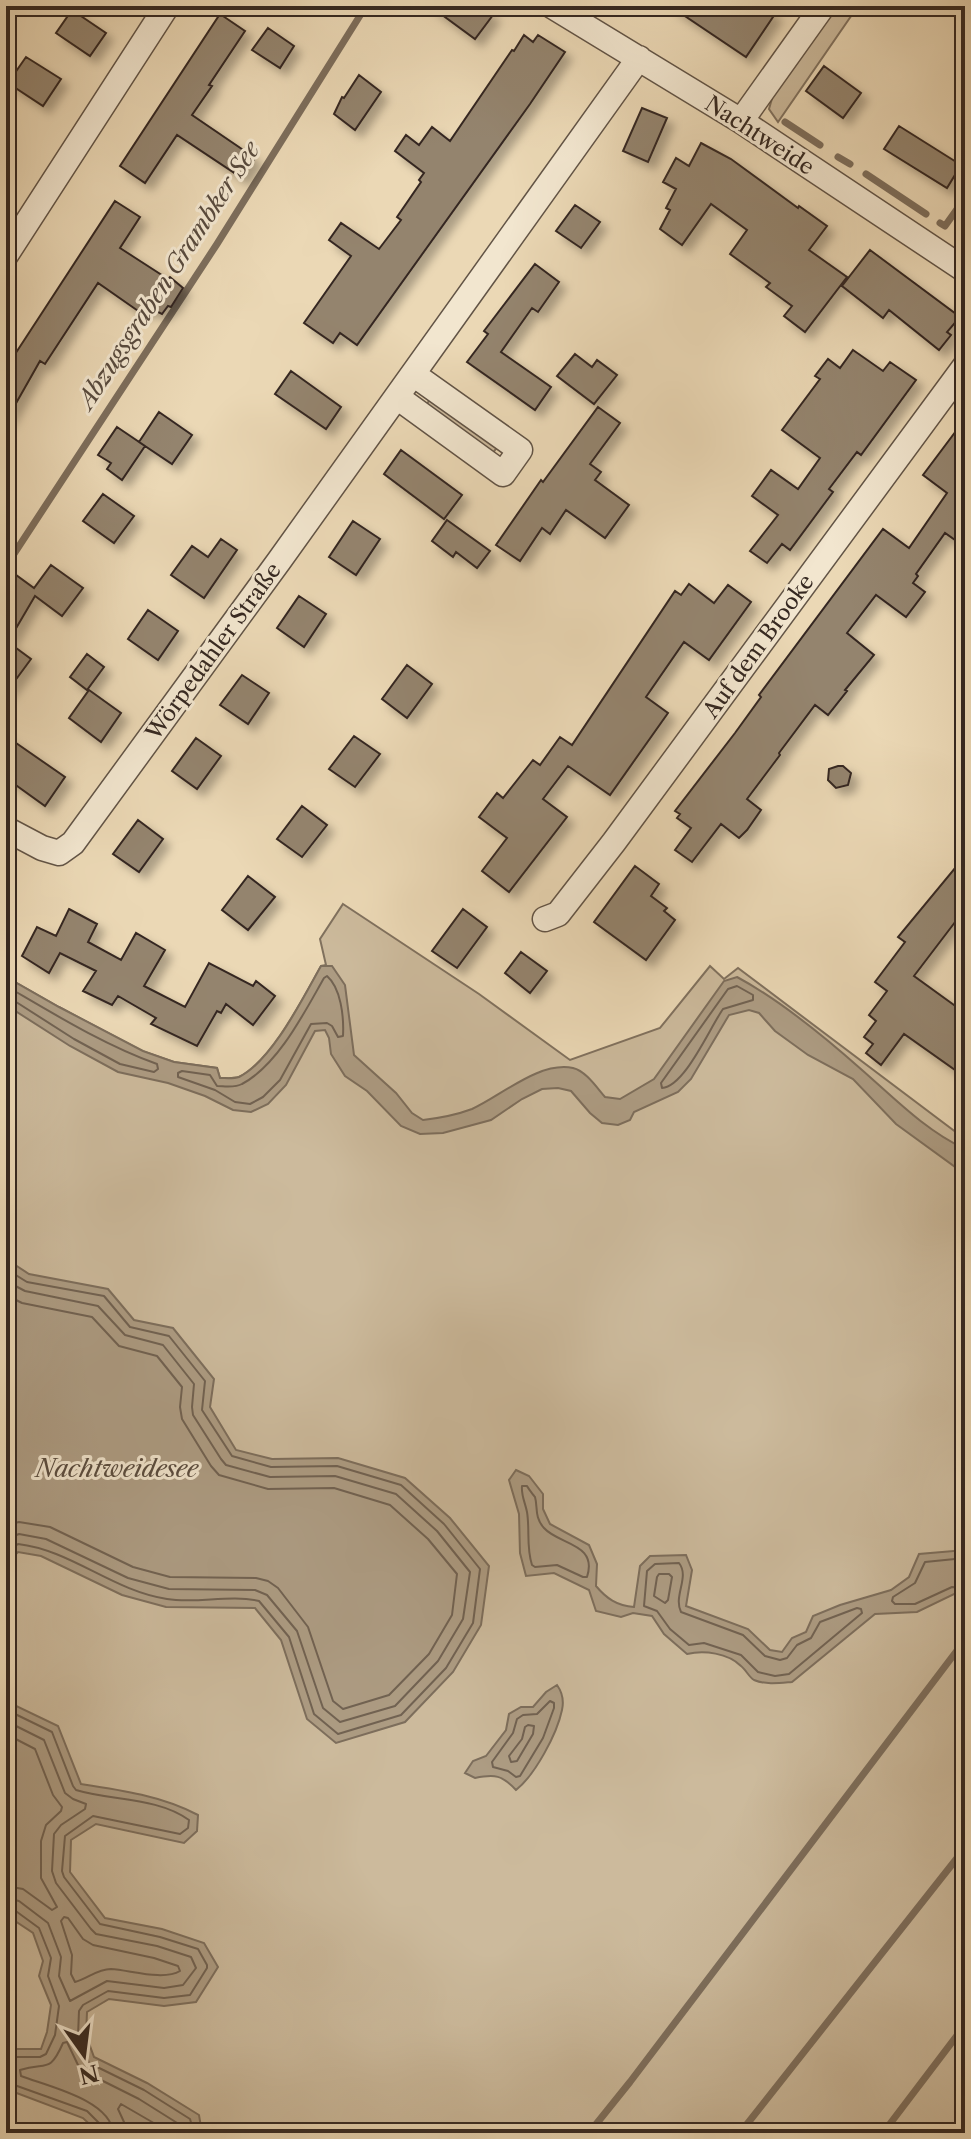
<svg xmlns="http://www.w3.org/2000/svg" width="971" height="2139" font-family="'Libre Caslon Text',serif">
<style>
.green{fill:#ccba9c;stroke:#80715e;stroke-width:2}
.water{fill:#ad9c83;stroke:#7d6e5c;stroke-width:2}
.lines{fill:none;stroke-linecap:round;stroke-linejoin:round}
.shore{stroke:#716252;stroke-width:2}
.stream{stroke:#7d6e5c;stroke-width:7}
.building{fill:#94846e;stroke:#352821;stroke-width:2;filter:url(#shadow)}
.minor-casing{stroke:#625446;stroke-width:27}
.minor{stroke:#f2e6cf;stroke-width:24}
.labels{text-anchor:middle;stroke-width:6;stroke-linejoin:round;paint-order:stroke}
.street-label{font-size:22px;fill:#352821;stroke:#f2e6cf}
.water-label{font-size:24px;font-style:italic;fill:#594b3e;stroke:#f2e6cf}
</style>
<defs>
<filter id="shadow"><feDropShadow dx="7" dy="7" stdDeviation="4" flood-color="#0004"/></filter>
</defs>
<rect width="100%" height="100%" fill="#ebd8b5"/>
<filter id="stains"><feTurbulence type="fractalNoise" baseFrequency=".0025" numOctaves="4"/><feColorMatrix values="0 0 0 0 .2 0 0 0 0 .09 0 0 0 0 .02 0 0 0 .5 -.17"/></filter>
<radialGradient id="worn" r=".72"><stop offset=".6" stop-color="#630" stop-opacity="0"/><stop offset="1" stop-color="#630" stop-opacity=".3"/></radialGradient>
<path class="green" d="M833,6H858L778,122L769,109L775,88Z
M432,397L498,446L492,454L426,405Z
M343,904L479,994L570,1060L660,1028L710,966L724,979L738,968L965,1139V2133H6V977L59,1007L142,1051L174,1062L217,1068L220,1078C226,1078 233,1079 239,1077C272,1060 303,998 321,966L326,965L320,939Z"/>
<path class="water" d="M321,966H332L345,985L354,1055L396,1093L412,1113L423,1120C440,1118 456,1115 472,1109C501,1096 539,1061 573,1068C586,1071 597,1088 605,1097L620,1099L654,1079L724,981L737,977C780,1000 826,1038 862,1070C894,1098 926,1131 965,1149V1172L958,1169L896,1124L853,1079L808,1055L775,1031L759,1013L749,1010L729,1015L691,1079L678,1092L634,1112L630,1120L618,1125L602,1123L590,1113L571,1091L558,1088L542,1089L522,1099L491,1120L443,1133L420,1134L401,1126L367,1091L345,1076L331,1054L329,1038L325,1030L315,1031L286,1085L268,1104L251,1112L233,1110L205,1096L168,1083L118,1072L70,1046L6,1005V977L59,1007L143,1051L174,1062L217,1068L220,1078C226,1078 233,1079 239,1077C272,1061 303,998 321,966Z
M6,1259L29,1274L108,1289L134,1320L173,1328L214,1379L210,1407L236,1450L272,1459L338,1458L405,1478L450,1518L489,1566L481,1625L453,1672L405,1722L336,1743L307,1719L281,1640L255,1608L166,1607L122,1595L41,1556L18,1552L6,1564Z
M516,1470L529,1476L543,1494V1509L550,1524L589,1545L597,1564L596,1586C606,1598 617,1606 634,1607L640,1566L650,1556L686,1555L692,1570L686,1606L748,1629L770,1650L782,1652L792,1638L806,1632L813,1616L840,1605L891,1590L909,1577L919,1554L965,1550V1596L954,1594L917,1612L875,1614L792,1682C780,1683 766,1685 754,1680C749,1677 746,1670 741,1666C728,1653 704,1650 687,1654L664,1634L652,1616L633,1613L621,1617L596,1611L589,1590L554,1573L526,1576L520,1553L519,1514L509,1480Z
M557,1685C562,1692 564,1701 562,1710C557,1734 535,1775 516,1790C502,1775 495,1774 475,1778L465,1773L473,1761L486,1756L506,1730L509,1714L521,1707H533L546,1692Z
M6,1693L14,1705L58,1726L81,1784C121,1790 162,1796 198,1815L197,1831L184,1843L96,1824L71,1840L70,1872L105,1918L162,1929L204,1943L218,1967L196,2002L164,2006L109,1999L87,2012L86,2035L94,2057L147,2083L199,2115L202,2133H99L83,2118L6,2089V2049H41L47,2032L51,2005L39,1976L43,1961L33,1933L6,1915Z"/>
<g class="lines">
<path class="shore" d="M327,976C341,988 344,1017 343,1036L338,1037L332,1026L327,1023L311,1024L280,1080L263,1097L250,1104L235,1102L215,1090L178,1077V1073L182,1071L210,1075L217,1086C224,1086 235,1088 242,1084C278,1065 304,1013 324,978Z
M6,986C54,1014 104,1045 157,1064L158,1069L154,1072L120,1064L74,1039L13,1000L6,999
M737,986L753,995V1000L723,1009C709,1029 685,1086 662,1088L661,1083L728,989Z
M6,1269L27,1282L104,1296L130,1327L169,1336L205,1381L202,1410L232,1456L271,1467L337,1466L401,1485L444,1524L480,1569L473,1623L446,1668L401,1715L338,1734L314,1714L289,1637L259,1601C230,1594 197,1604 167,1599C113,1591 71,1550 18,1544L6,1553
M6,1281L25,1291L98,1306L125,1335L163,1345L194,1384L192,1407L193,1415L221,1459L226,1465L270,1477L335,1476L396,1494L437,1531L470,1572L463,1619L438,1661L395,1706L340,1722L323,1708L297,1631L267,1595L255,1590L169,1589L128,1578L46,1539L19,1534L6,1539
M6,1295L22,1303L92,1317L119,1346L157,1356L182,1387L180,1407L182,1419L211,1466L219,1475L268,1489L334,1488L390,1505L428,1539L457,1574L452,1615L429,1654L389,1695L343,1709L333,1701L308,1627L278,1588L268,1581L256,1578L170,1577L133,1567L50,1527L19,1522L6,1525
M522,1486H527C528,1488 534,1496 535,1497C538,1507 534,1517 544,1528C559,1545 598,1543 587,1577H583L557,1565L535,1567L532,1565C526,1547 530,1530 527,1512C525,1502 521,1495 522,1486Z
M965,1558L925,1562L915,1583L893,1597L892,1601L895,1604H915L952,1587L965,1588
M655,1564L679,1563C690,1577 673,1596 681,1612L743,1635L765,1656L780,1660L787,1658L797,1645L811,1638L820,1622L857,1608L861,1609L862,1613L789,1674L775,1676L758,1672L741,1655L704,1643L689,1645L670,1629L657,1611L644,1606L647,1571Z
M659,1574H669L672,1577L668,1600L665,1603L654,1596L657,1577Z
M550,1701L554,1703V1708L543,1738L520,1776L516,1777L508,1771L493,1767L492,1762L513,1733L517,1719L523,1715L537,1714Z
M6,1707L11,1712L52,1732L73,1786L76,1790C112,1801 157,1797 189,1820L188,1828L180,1834L93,1816L65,1836L62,1871L64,1877L100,1924L160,1937L198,1949L207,1965V1968L190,1995L164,1998L108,1991L83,2005L79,2011L78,2036L89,2063L144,2090L190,2119L194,2133
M6,1721L44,1740L65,1793L73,1799L86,1804L85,1809L61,1825L54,1834L52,1871L56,1883L91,1929L96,1934L157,1946L191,1957L196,1968L183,1985L164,1988L107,1981L70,2001L59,1976L61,1957L48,1923L19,1901L6,1898
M528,1725L534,1726L533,1734L517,1761L511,1762L509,1756L522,1739L525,1727Z
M6,1734L35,1749L53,1795L62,1807L61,1811L46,1825L41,1841V1878L57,1907L52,1910L23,1889L6,1886
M6,1908L13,1909L39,1928L51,1958L48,1976L59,2006L55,2035L46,2054L40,2057H6
M64,1917L68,1918L83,1939L93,1945L154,1958L178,1966L180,1971C163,1981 130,1970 111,1969C97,1969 87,1979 75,1982L71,1974L72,1955L61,1921Z
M6,2082L87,2111L101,2125L103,2133
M113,2133C111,2100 47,2086 21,2076L20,2070C46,2061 49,2075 63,2043L67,2042L78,2065L83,2071L139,2099L182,2126L184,2133
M125,2133L124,2122L118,2109L121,2104L171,2133"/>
<path class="stream" d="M785,122L820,145
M838,157L850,164
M866,174L926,214
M940,223L945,226L965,198
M6,566L217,244L366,6
M589,2133L630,2082L965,1640
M740,2133L965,1848
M883,2133L965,2025"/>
</g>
<path class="building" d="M430,6H480L493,15L475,39Z
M670,6H762L775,14L746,57Z
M72,10L106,33L90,56L56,33Z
M220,14L245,31L209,85L212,86L192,115L255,158L242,178L177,135L145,183L120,166Z
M268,28L294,46L280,68L252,50Z
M524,35L533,42L538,35L565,52L530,104L357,345L340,333L333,343L304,323L351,256L329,240L341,223L379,249L401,220L397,217L421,182L419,180L424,173L395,151L406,135L419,145L432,127L450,141L512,50L514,51Z
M26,57L61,79L43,106L8,83Z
M824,66L861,93L843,118L806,91Z
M359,75L381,92L355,130L334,114L342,97L344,98Z
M642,108L667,118L648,162L623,151Z
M899,126L961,165L947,188L884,149Z
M701,143L731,159L798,208L799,206L827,226L809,250L847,277L805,332L784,316L792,306L766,287L770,283L730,254L747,230L711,204L682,245L660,229L670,210L666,208L676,189L663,182L676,158L689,166Z
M115,201L140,217L120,248L168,279L170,277L183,288L171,307L168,306L162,314L152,309L150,310L145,308L141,313L98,283L45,364L40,361L6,421V368Z
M575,205L600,222L581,248L556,231Z
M870,250L960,317L947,332L951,335L939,350L889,310L883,318L842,286Z
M535,264L559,282L538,312L532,308L501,352L551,387L535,410L467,362L488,334L484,331Z
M853,350L883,371L890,362L916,380L861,455L857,452L829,489L833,492L790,550L782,544L767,563L750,551L778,515L752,496L771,470L798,489L820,458L782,430L820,379L815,376L828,359L840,368Z
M575,354L592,367L597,360L617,375L594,404L557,376Z
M291,371L341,407L326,429L275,394Z
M598,407L620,423L590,464L601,472L595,480L629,505L605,538L566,510L550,534L542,528L520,561L496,545L541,480L543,482Z
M159,412L192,435L172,464L139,442Z
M965,419V508L958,518L965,523V547L945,533L916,574L918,576L913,583L925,592L906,617L876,595L847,633L874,655L845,690L847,691L828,715L815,705L779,753L780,755L747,799L761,810L747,830L739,838L721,824L692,862L675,850L691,828L677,818L680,814L675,811L735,733L761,697L759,695L883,529L909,548L947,493L923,475Z
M117,427L145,446L122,480L107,469L111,463L98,455Z
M401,450L462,495L444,519L384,474Z
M103,494L134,516L114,543L83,521Z
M447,520L490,551L477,568L456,552L453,557L432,541Z
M353,521L380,539L356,575L329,557Z
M221,539L237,550L204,598L171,575L192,546L208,557Z
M51,565L83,588L62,616L35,596L8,642L31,659L6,693V589L16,575L34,588Z
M689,584L714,603L728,585L751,602L709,660L684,642L646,697L668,713L610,795L568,766L543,799L567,817L509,892L482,871L507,838L479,817L497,793L503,798L533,760L540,765L560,737L572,745L675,591L681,595Z
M299,596L326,614L304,647L277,628Z
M148,610L178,631L158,660L128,639Z
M87,654L104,667L87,690L70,677Z
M407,665L432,684L407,718L382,699Z
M242,675L269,693L248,724L220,705Z
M89,690L121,713L101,742L69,718Z
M6,736L65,777L45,806L6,778Z
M354,736L380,754L355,787L329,769Z
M196,738L221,756L197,789L172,771Z
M838,766H843L851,773L848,785L836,788L828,780L829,769Z
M302,806L327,825L302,857L277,839Z
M138,820L163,839L139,872L113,854Z
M965,856V909L914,976L965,1013V1077L904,1034L881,1065L866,1053L873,1044L864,1037L876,1021L869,1015L887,991L875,982L905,942L898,937Z
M635,866L659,884L651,896L667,908L664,911L675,920L646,960L594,922Z
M248,876L275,897L248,930L222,910Z
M69,909L97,924L88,942L121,960L136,933L165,950L144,986L185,1007L209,963L253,986L256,981L275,996L253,1025L226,1004L221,1013L217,1011L197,1046L151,1024L156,1018L118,996L112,1005L83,991L96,971L60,953L49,973L22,956L37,927L56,936Z
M463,909L487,927L457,968L432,951Z
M521,952L547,971L530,993L505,973Z"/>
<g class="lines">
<g class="minor-casing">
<path id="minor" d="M552,6L741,121L965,270
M741,121L823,6
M6,255L167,6
M397,397L503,474L520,450L413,374
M6,829L42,848L59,853L73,843L279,561L639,58
M545,919L558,914L614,842L965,366"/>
</g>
<use href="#minor" class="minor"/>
</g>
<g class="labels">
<g class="street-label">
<text transform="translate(760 135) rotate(33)" y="8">Nachtweide</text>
<text transform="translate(758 646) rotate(-54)" y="8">Auf dem Brooke</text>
<text transform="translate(213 651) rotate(-54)" y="8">Wörpedahler Straße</text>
</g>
<g class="water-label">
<text transform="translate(169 275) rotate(-57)" y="8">Abzugsgraben Grambker See</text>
<text x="117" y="1477">Nachtweidesee</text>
</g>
</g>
<rect width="971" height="2139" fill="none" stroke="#ebd8b5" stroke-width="32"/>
<rect x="8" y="8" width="955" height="2123" fill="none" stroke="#352821" stroke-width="4"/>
<rect x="16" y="16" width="939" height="2107" fill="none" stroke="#352821" stroke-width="2"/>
<g transform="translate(84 2055) rotate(166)" stroke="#f2e6cf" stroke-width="6" paint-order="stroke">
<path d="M0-6L14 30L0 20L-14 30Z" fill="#352821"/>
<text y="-12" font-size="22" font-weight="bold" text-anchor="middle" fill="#352821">N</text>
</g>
<rect width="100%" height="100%" filter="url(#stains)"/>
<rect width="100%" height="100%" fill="url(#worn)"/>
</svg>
